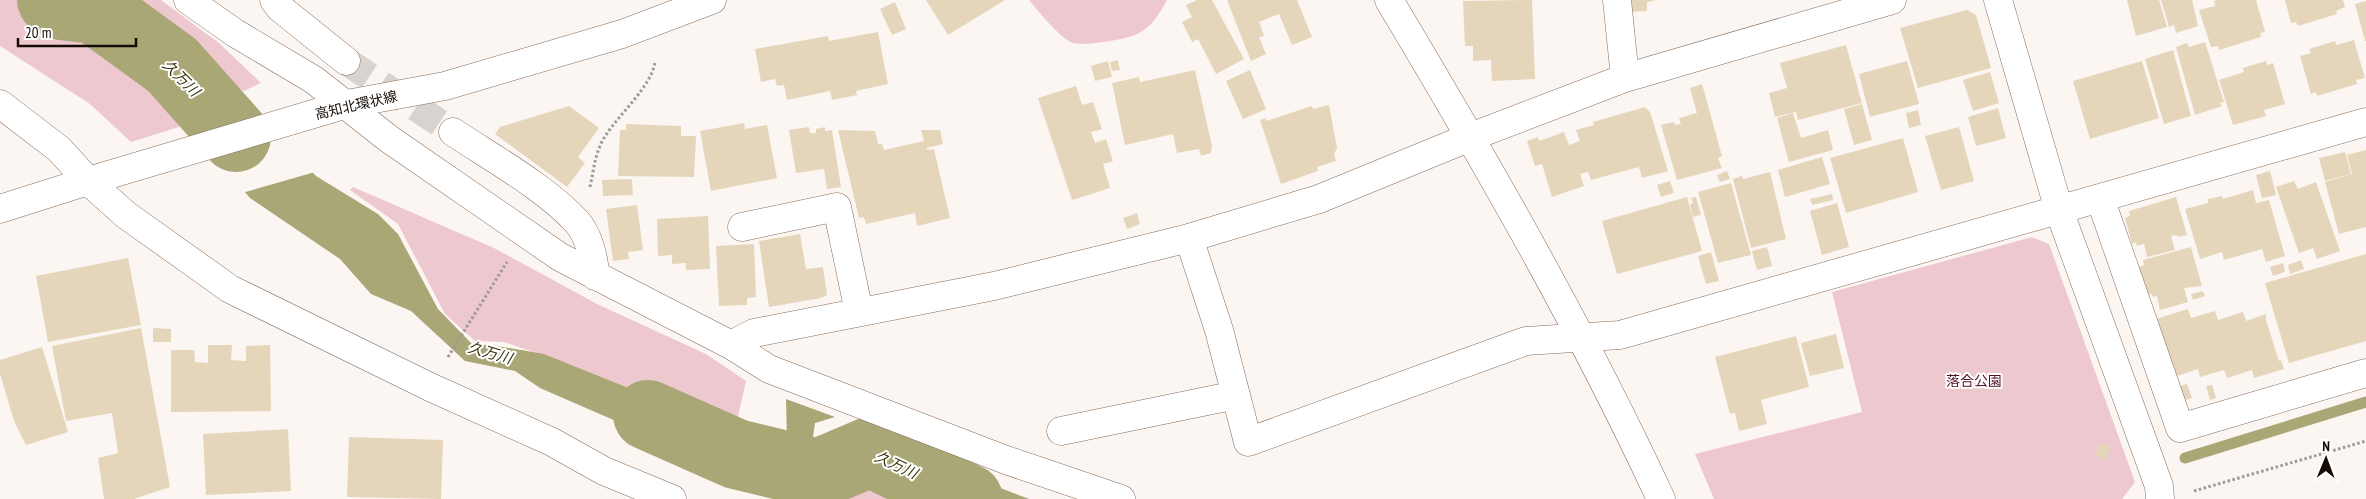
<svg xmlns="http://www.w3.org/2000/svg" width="2366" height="499" font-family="'PT Sans Narrow','Noto Sans JP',sans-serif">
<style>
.green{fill:#eec8cf}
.water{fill:#a9a776}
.pier{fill:#fcf6f3}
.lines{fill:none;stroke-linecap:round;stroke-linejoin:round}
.stream{stroke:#a9a776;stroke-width:11}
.river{stroke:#a9a776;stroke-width:70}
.building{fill:#e5d5ba}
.street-tunnel{stroke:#d9d3cf;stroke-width:28;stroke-dasharray:28 14;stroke-linecap:butt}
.street-casing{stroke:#866d5d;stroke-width:29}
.secondary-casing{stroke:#866d5d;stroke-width:29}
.primary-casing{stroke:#866d5d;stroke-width:29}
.path{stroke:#9f9894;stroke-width:3;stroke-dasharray:2.5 2.5;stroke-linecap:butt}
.street{stroke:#fff;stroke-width:28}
.secondary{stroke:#fff;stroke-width:28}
.primary{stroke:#fff;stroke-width:28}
.labels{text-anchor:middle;stroke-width:4;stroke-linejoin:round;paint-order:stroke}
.street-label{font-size:14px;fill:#150c06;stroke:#fff}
.park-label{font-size:14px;fill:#531127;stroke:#fff}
.water-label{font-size:15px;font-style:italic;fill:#39370e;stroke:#fff}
</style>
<rect width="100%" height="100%" fill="#fcf6f3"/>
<path class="green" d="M0,0H39L89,36L102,37L96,26L105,25L158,63L161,73L186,98L179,127L131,142L90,104L0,46Z
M98,0H161L219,43L261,83L244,91L210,78Z
M1029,0H1167C1150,32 1139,37 1104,42C1095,43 1082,45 1073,43C1062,40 1037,10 1029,0Z
M353,187L494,248L597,304L706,354L746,381L736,425L719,428L548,357L504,342L475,341L445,314L398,224L350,190Z
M2032,237L2049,244L2135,482L2122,499H1714L1695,454L1862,412L1832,292Z
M856,470L920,499H826Z"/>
<path class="water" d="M171,57L199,77L233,89L316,176L378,214L398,234L438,309L472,344C497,345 520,350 544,354L740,433L733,472L540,388L515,371L465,361L411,311L371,294L340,259L250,198L189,126L191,98L172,72Z
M786,399L835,417L815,423L812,444L847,446L856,432L1029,499H939L864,467L840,478L833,499L774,486L787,443Z"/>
<path class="pier" d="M239,92L315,172L242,193L187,126L188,106Z"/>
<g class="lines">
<path class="stream" d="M2185,458L2366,402"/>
<path class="river" d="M52,0L61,5L95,9L172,65L236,137
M648,415L736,454L818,474L870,452L968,499"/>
</g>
<path class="building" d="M926,0H1005L948,35Z
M1197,0H1212L1244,59L1216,74L1198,39L1192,42L1182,22L1192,17L1186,5Z
M1227,0H1297L1312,37L1292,45L1279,14L1259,22L1264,36L1259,37L1266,54L1251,61Z
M1532,0L1535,79L1492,81L1491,60L1473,61V46H1465L1463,1Z
M1630,0H1653L1654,1L1647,2V11L1631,12Z
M2127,0H2159L2167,27L2136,36Z
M2161,0H2192L2198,26L2176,33L2174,25L2169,27Z
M2218,0H2256L2265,32L2260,33L2261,37L2219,50L2218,46L2211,47L2199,10L2215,6L2214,1Z
M2285,0H2343L2345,7L2336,11L2337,14L2298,26L2296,22L2291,23Z
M2366,1V41H2365L2355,4Z
M895,2L906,29L892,35L880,9Z
M1967,10L1976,15L1991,68L1918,88L1900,28Z
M878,32L888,84L856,91L857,95L832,100L830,91L787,100L784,85L777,86L775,79L761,82L755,49L828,36L829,41Z
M2354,40L2365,78L2356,80L2357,84L2317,96L2316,92L2311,94L2300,56L2311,53L2309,49L2335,41L2336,45Z
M2205,42L2224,102L2220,103L2222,106L2195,115L2176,47L2187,43L2189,47Z
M1846,45L1862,103L1798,120L1796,112L1775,117L1769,93L1787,88L1780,63Z
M2173,50L2191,116L2164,124L2145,59Z
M1118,60L1120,70L1112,71L1110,62Z
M1108,61L1112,77L1095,81L1091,66Z
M1907,61L1919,104L1870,117L1859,74Z
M2142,61L2159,118L2090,139L2073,81Z
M2266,61L2267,65L2273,63L2285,104L2264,110L2266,116L2233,125L2219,80L2244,72L2243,68Z
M1195,70L1212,146L1211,153L1201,156L1199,149L1177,153L1173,134L1125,145L1112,83L1139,77L1140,82Z
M1250,70L1266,109L1243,119L1226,81Z
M1990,72L1999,103L1973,111L1963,80Z
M1702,84L1722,156L1718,158L1722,168L1677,180L1661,125L1674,122L1675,125L1681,124L1679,118L1697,113L1690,88Z
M1076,86L1082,105L1093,102L1102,129L1091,132L1095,143L1106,139L1113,161L1103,164L1110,188L1072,200L1038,98Z
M1862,104L1872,140L1854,145L1844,109Z
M1329,105L1337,148L1334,154L1336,161L1317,167L1318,171L1281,184L1260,120L1265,118L1266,121L1312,106L1313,109Z
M569,106L599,128L578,157L585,163L567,187L495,134L500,127Z
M1645,107L1650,112L1668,171L1642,178L1639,167L1591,180L1588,172L1580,174L1584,186L1552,197L1542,164L1535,166L1527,141L1538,137L1539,141L1564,132L1569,145L1580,141L1576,130L1594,125L1593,122Z
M1998,108L2006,138L1976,146L1968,117Z
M1918,110L1921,125L1909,128L1906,113Z
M1793,113L1801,138L1828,130L1833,150L1789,162L1777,118Z
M744,123L745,129L767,125L777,178L711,191L700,131Z
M626,124L681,126V136H696L694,177L618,176L620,130H626Z
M809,127L810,133H816V129L825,127V131L832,130L841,187L827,189L824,169L796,173L789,130Z
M1959,127L1974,181L1941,190L1925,136Z
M838,130L875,131L878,144H882L884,150L924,141L921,130H940L943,144L927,148V150L934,149L950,218L917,226L915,213L866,224L864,217L859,218Z
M1903,138L1918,192L1846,213L1830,158Z
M2366,150V227L2339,234L2325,182L2352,174L2347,155Z
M2345,152L2351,174L2325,181L2319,158Z
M1822,157L1830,184L1785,197L1778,170Z
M1727,171L1730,179L1720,182L1717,175Z
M2270,171L2276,195L2262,198L2256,175Z
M1770,172L1786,239L1751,248L1733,179L1742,176L1743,179Z
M632,179L633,195L603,196L602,180Z
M1670,181L1674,193L1661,197L1657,185Z
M2294,181L2298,189L2316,182L2340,251L2317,259L2313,248L2299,253L2276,187Z
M1731,183L1751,255L1718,263L1698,192Z
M2253,190L2256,203L2269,200L2285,256L2266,262L2262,249L2224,260L2222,252L2200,259L2185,209L2208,203V199L2222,196L2223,199Z
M1832,194L1833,200L1812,205L1810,199Z
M1687,197L1702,251L1617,274L1602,221Z
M1696,197L1701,215L1693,217L1690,204L1693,203L1691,198Z
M2176,197L2187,235L2178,237L2177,235L2171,236L2175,250L2147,257L2144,244L2137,246L2136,242L2132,244L2125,218L2130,216L2129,211Z
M1837,203L1849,247L1822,255L1810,211Z
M637,205L643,250L628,252L629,259L613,261L606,209Z
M1137,213L1140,224L1127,229L1123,218Z
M708,216L710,269L686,270V263L672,264V255L658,256L657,219Z
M800,234L806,269L823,267L827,295L821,298L769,307L759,241Z
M754,244L756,297L747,298V305L719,306L716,246Z
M1767,247L1772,266L1757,270L1752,251Z
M2191,247L2202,286L2184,288L2188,302L2160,310L2157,296L2153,297L2152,294L2147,295L2139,267L2144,265L2143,260Z
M1711,252L1719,281L1706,284L1698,256Z
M2366,254V341L2289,363L2265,283Z
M128,258L141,325L48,342L36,276Z
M2301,260L2304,269L2290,274L2288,265Z
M2283,263L2285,272L2273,276L2270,267Z
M2203,291L2205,296L2193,300L2191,294Z
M2188,309L2191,318L2215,311L2218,320L2243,312L2246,321L2266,314V320L2279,361L2281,360L2284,369L2254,378L2252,370L2227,378L2224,370L2200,377L2198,369L2174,377L2173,366L2156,319Z
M141,328L170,487L134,499H104L98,458L118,453L112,413L66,421L52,346Z
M153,328L171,329V342H153Z
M1836,334L1844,368L1810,376L1801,343Z
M1796,336L1809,387L1761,400L1767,424L1739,431L1735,413L1730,414L1715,357Z
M208,345H232L231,360L246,361V346L270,345L271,411L171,412V350H194L195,362L208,363Z
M42,347L68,432L26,445L14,421L0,374V360Z
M2187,384L2192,398L2185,400L2180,386Z
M2212,385L2216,398L2210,400L2206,386Z
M288,429L291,491L206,495L203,434Z
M349,437L443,440L441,499L347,497Z
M2101,443L2111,447L2106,460L2095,455Z"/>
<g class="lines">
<path class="street-tunnel" d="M346,61L453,132"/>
<g class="street-casing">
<path id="street" d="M188,0L235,33L314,80L389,139L560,257L731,345L769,369L1006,460L1121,499
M274,0L280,8L346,61
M1617,0L1625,78
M1998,0L2059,210L2159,486L2160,499
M453,132C492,158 546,188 577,222C588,234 595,260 595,276
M88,181L126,215L230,289L430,387L552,442L604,471L672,499
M2100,198L2180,428L2366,373
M742,227L837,207L859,312
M1189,238L1219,330L1248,442L1526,341L1620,335L2366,122
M731,345L754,333L994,286L1189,238L1319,199L1468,138L1625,78L1892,0
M1061,431L1236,395"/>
</g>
<g class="secondary-casing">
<path id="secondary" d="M1389,0C1486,162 1581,327 1661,499
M0,104L59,149L88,181"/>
</g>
<g class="primary-casing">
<path id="primary" d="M0,209L88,181L347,104L445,86L622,34L712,0"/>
</g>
<path class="path" d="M590,187C594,169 595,151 606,135C620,113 651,87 655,62
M448,357L507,262
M2194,491L2366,441"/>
<use href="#street" class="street"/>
<use href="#secondary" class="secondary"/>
<use href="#primary" class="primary"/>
</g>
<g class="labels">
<g class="street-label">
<text transform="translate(356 105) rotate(-13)" y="5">高知北環状線</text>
</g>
<g class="park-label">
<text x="1974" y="386">落合公園</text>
</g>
<g class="water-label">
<text transform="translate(181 78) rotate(45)" y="5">久万川</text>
<text transform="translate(490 353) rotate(16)" y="5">久万川</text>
<text transform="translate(896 465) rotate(25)" y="5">久万川</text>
</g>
</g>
<g transform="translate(2326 459) rotate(1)" stroke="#ffffff" stroke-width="4" paint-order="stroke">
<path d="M0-4L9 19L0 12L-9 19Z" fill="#150c06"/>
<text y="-8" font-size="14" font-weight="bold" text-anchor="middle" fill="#150c06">N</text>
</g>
<path d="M18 38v8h118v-8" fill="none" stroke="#150c06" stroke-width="2.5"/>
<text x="25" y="38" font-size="15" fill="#150c06" stroke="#ffffff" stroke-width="4" paint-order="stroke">20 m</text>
</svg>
